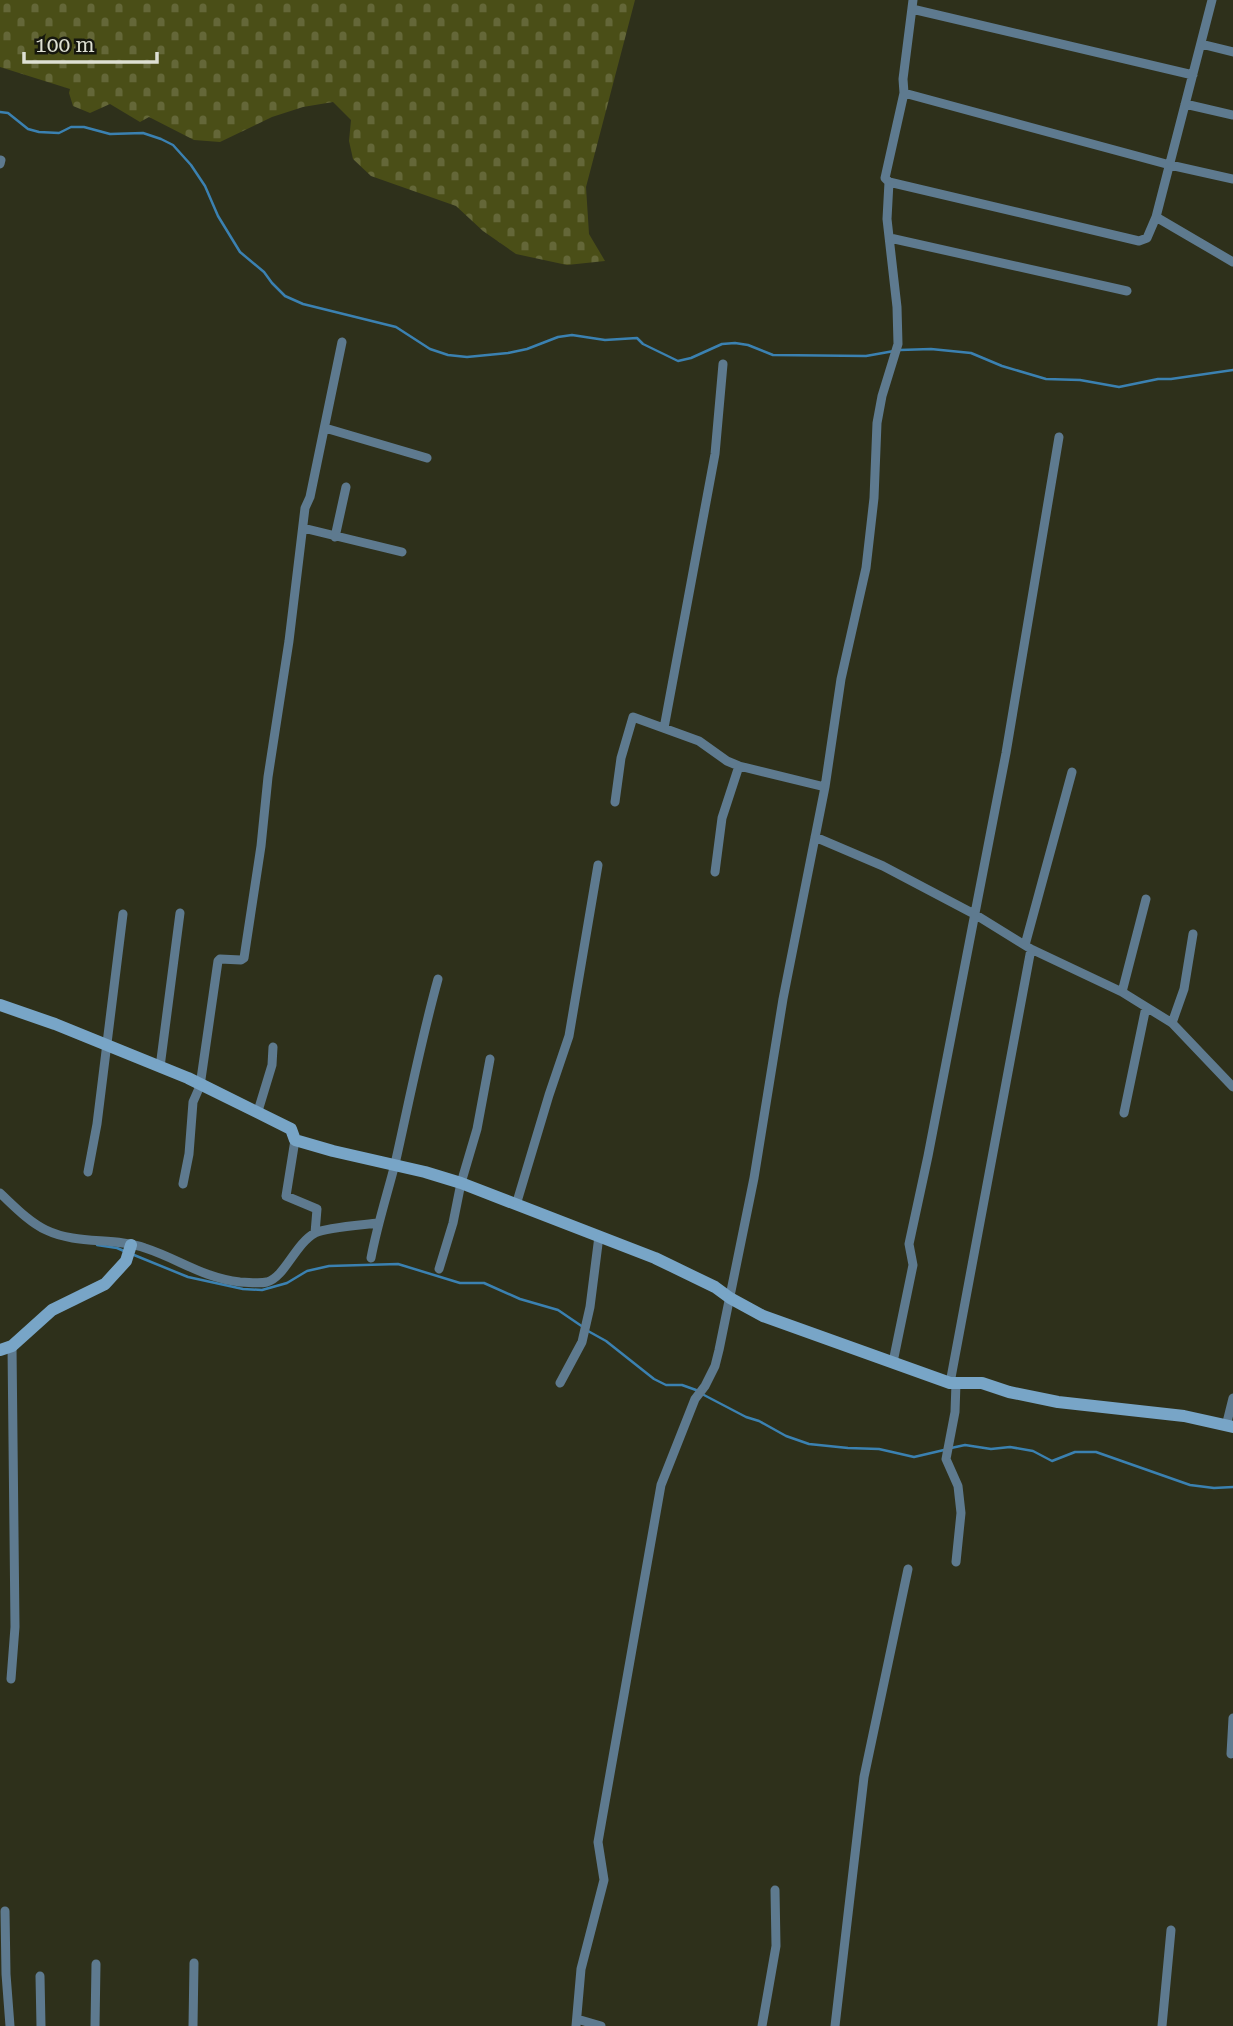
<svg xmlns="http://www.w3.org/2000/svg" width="1233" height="2026" font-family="'Roboto Serif',serif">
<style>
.cemetery{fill:url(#cemetery-stones)}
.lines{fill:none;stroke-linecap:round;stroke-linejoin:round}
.stream{stroke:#3b81b1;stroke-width:2.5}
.street{stroke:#5e7a8f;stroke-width:9}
.secondary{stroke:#78a5c7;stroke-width:12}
</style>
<defs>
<pattern id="cemetery-stones" width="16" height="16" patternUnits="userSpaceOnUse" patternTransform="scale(1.75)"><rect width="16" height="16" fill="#4a4e17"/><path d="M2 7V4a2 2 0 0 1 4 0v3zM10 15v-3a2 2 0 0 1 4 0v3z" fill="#646738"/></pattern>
</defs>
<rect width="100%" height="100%" fill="#2e301b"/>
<path class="cemetery" d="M0,0H635L586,187L589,234L605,261L567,265L516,254L483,231L456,206L371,176L353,159L349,141L351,120L333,102L303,107L272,117L220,142L194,140L149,117L140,122L110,104L90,113L73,106L69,93L70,89L0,67Z"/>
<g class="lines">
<path class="stream" d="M0,112L8,113L28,129L39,132L59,133L71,127H84L110,134L143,133L161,139L173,145L191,165L205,186L218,216L240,252L264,272L272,283L285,296L303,304L396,327L430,349L448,355L467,357L508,353L527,349L558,337L572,335L605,340L637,338L643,344L678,361L691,358L722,344L735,343L748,345L773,355L866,356L894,351
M900,350L931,349L971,353L1002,366L1046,379L1080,380L1119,387L1158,379H1171L1233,370
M97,1245L117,1248L124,1251
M134,1255L188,1277L243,1289L262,1290L287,1283L307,1271L329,1266L398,1264L460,1283H484L520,1299L558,1310L583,1327
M588,1331L606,1341L654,1379L666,1385H682L696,1390
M702,1394L746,1417L759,1421L786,1436L809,1444L848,1448L879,1449L914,1457L944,1450
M951,1448L965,1445L991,1449L1010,1447L1033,1451L1052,1461L1075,1452H1096L1190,1485L1214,1488L1233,1487"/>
<path class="street" d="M912,9L1193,75
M1201,44L1233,52
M904,93L1170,165L1233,179
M1185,104L1233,115
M0,164L1,160
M889,182L1139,241L1147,238L1156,217L1212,0
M1156,217L1233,262
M890,238L1127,291
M325,428L427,458
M303,528L402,552
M335,537L346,487
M664,728L715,454L723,364
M615,802L621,758L633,717L699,741L727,761L739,766L825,787
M815,837L883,866L976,915L1031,949L1122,992L1172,1023L1233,1087
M715,872L722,818L739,766
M1025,945L1072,772
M1122,992L1146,899
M1172,1023L1184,989L1193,934
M160,1067L180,913
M258,1111L272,1065L273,1047
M1124,1113L1146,1007
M295,1140L286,1196L317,1209L315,1233
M88,1172L97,1124L123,914
M183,1184L189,1154L193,1102L200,1086L218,961L220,959L241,960L244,958L261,846L268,777L289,641L305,508L310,497L342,342
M0,1193C14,1206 29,1222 46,1230C77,1245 114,1237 145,1248C179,1259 203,1278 240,1282C249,1282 258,1284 267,1282C285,1277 295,1244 315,1233C327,1227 362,1225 378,1223
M516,1205L549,1095L569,1036L598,865
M371,1258C377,1226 387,1195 395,1164C409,1102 421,1040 438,979
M439,1269L453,1223L461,1183L477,1129L490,1059
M893,1362L913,1265L909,1244L928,1156L1006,753L1059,437
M560,1383L582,1342L590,1307L599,1236
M950,1383L1031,949
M1226,1426L1233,1398
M956,1562L961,1513L958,1486L946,1459L955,1412L956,1383
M11,1679L15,1627L12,1346
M1231,1754L1233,1718
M5,1911L6,1974L10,2026
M40,1976L41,2026
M577,2019L601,2026
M95,2026L96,1964
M193,2026L194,1963
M576,2026L581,1969L604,1880L598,1842L661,1485L695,1399L705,1386L715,1366L719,1350L754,1178L783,999L825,787L841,679L866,568L874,498L877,423L882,396L898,344L897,307L887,219L889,182L885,178L904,93L903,79L913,0
M762,2026L776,1946L775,1890
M835,2026L864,1777L908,1569
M1162,2026L1171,1930"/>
<path class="secondary" d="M0,1005L55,1024L188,1078L291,1129L295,1140L333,1151L425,1172L461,1183L655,1258L715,1287L730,1298L763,1316L950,1383H982L1009,1392L1058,1402L1184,1416L1233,1427
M0,1350L12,1346L52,1310L105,1284L126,1261L131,1245"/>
</g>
<path d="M24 52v10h133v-10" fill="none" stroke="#dee0d3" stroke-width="3.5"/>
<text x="35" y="52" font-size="21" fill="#dee0d3" stroke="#16170e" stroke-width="5" paint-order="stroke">100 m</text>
</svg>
